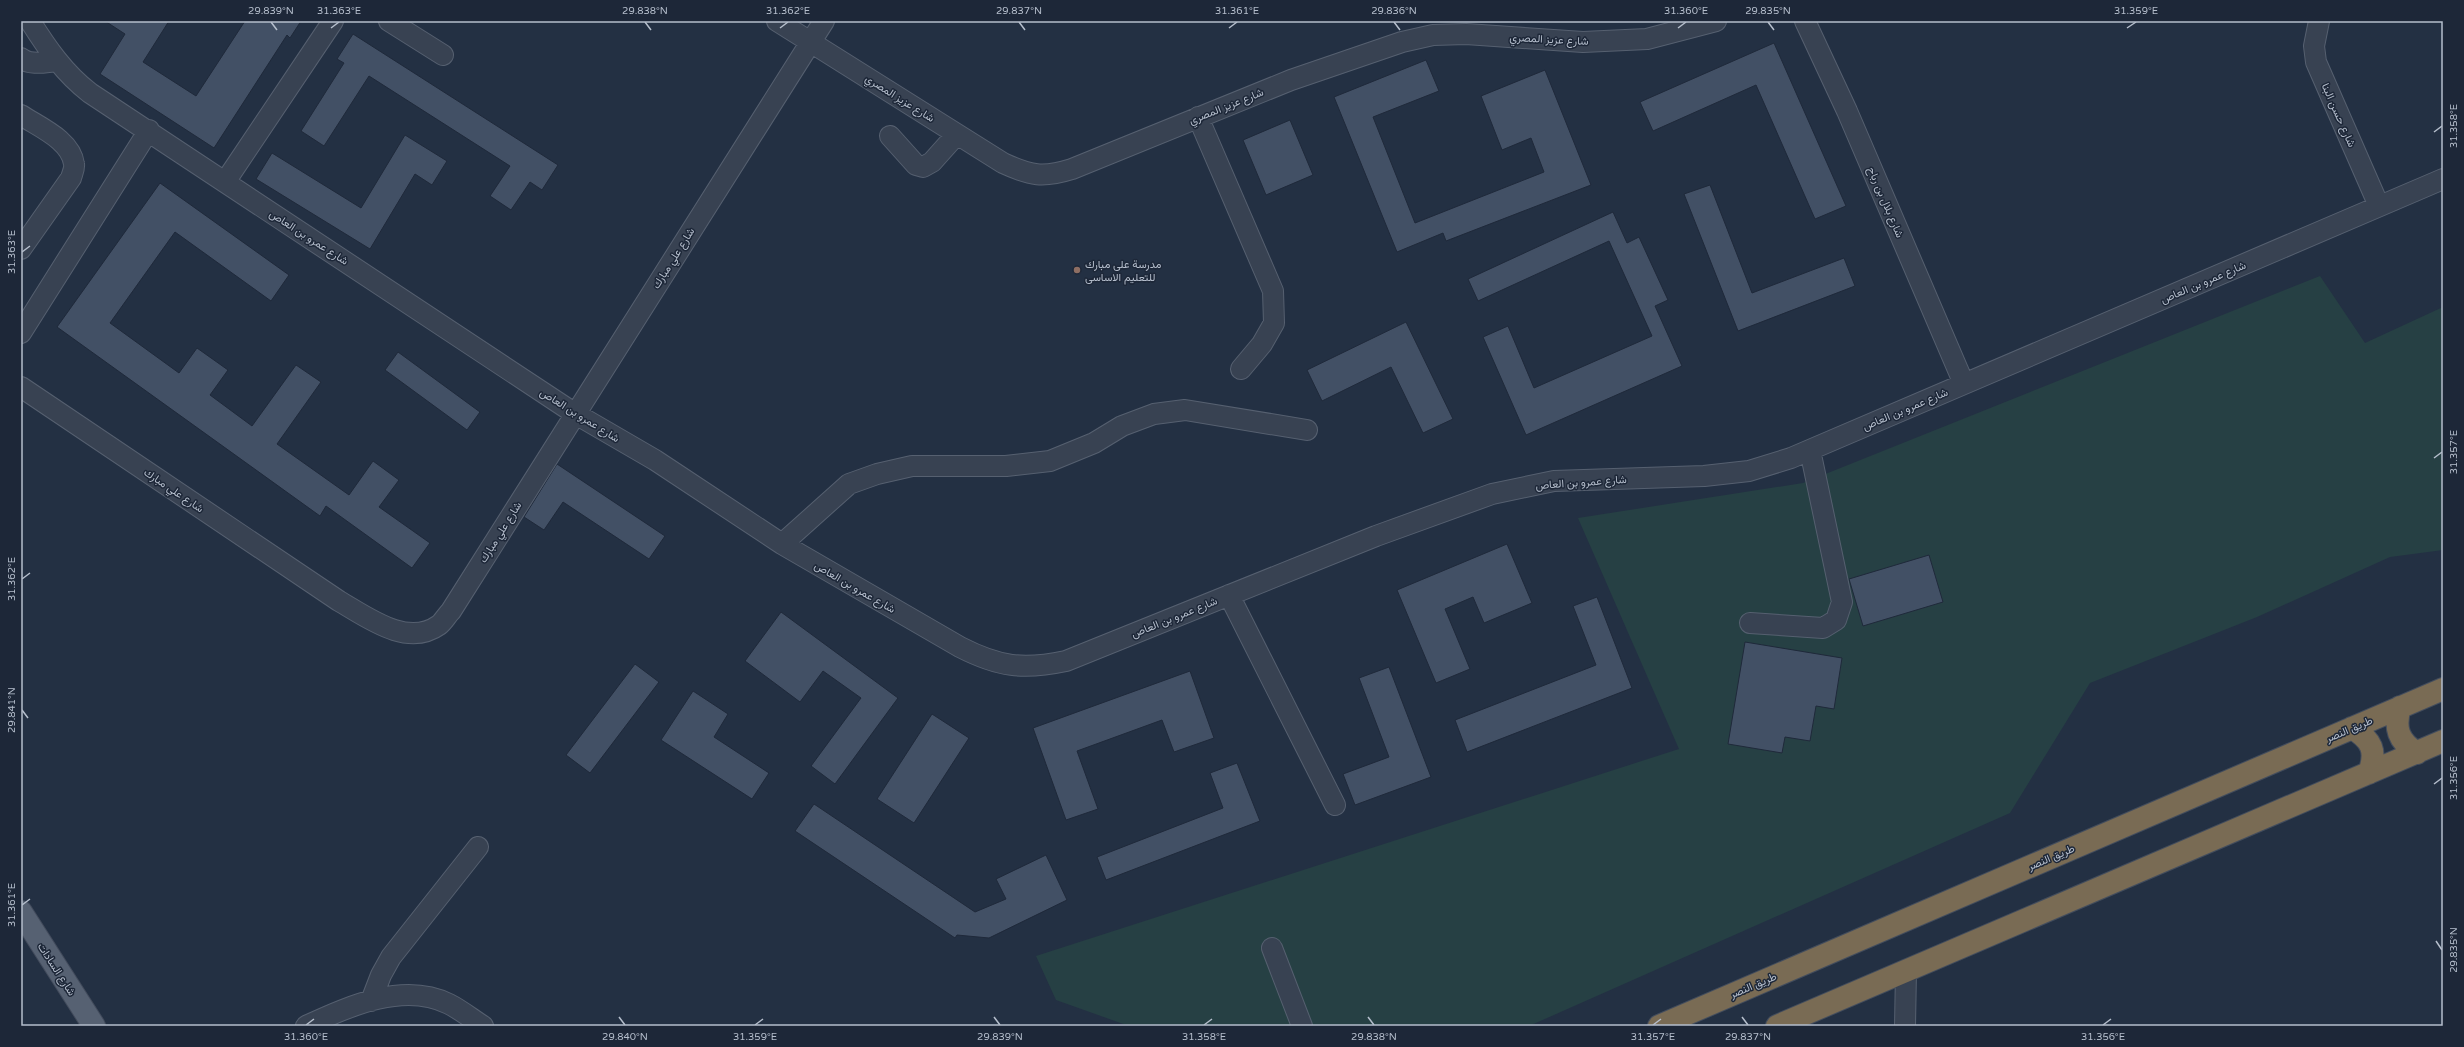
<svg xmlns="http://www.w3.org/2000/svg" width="2464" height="1047" font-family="'Varela Round',Vazirmatn,sans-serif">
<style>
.green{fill:#264044}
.building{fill:#425065;stroke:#1f293a}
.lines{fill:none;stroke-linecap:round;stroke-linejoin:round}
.minor-casing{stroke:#566070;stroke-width:22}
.major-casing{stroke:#424b5c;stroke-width:24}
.highway-casing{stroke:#434d5d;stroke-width:24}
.minor{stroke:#384252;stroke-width:20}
.major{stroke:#566172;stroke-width:22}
.highway{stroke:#796b54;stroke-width:22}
.ticks{fill:none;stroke:#b5becc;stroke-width:1.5}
.education-dot{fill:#8d6e63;stroke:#1d2738;stroke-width:1.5}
.labels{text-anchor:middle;stroke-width:3;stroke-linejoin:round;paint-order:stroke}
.street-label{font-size:11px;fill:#b5becc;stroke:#1d2738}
.poi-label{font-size:11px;fill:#b5becc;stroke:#1d2738;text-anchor:start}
.neatline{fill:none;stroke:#b5becc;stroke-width:1.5}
.ticks-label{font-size:10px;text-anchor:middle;fill:#b5becc}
</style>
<rect width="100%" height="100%" fill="#233043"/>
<path class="green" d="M2320,276L2365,343L2443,307V550L2390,557L2257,617L2090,683L2010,813L1529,1026H1129L1056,1000L1036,956L1679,749L1578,518L1803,483Z"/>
<path class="building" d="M105,21H169L143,62L196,96L245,21H301L290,38L287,35L214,148L100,74L125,34Z
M353,34L558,165L542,190L530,182L511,210L490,196L510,166L369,76L324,146L301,131L344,63L337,59Z
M1774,43L1846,206L1815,219L1756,85L1653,131L1640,102Z
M1426,60L1439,91L1373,117L1415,223L1544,172L1531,138L1502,150L1481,96L1545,70L1591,185L1446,241L1443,233L1397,252L1334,97Z
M1290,120L1313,175L1266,195L1243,140Z
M405,135L447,161L432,185L415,174L370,249L256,179L272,153L361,208Z
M160,183L289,275L271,301L175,232L110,323L179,373L197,348L228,370L210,395L252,426L296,365L321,382L277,444L349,495L373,461L399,480L379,507L430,543L412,568L326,506L320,516L57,327Z
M1710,185L1752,293L1844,258L1855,286L1738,331L1684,194Z
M1613,212L1627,243L1639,237L1668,300L1655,306L1682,366L1526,435L1483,337L1508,326L1534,388L1652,336L1609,241L1478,301L1468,279Z
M1406,322L1453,419L1423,433L1391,367L1322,401L1307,370Z
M398,352L480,412L467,430L385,370Z
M557,464L665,536L649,559L563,502L544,530L524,517Z
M1507,544L1532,603L1484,623L1473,597L1445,609L1470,669L1436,683L1397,590Z
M1929,555L1943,602L1863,626L1849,579Z
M1597,597L1632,688L1467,752L1455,720L1596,665L1573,606Z
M781,612L898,698L835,784L811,766L861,698L823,671L800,702L745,661Z
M1745,642L1842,658L1834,709L1816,706L1810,741L1785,737L1782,753L1728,744Z
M635,664L659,682L590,773L566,755Z
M1389,667L1431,777L1355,805L1343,774L1389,757L1359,678Z
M1190,671L1214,738L1174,752L1162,720L1077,751L1098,809L1066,820L1033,728Z
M693,691L728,714L714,737L769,773L752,799L661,740Z
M932,714L969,738L914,823L877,799Z
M1237,763L1260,821L1106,880L1097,857L1223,808L1210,773Z
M814,804L975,912L1006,899L996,879L1046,855L1067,900L989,938L957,935L955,938L795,831Z"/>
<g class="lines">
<g class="minor-casing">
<path id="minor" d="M30,21C47,48 64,73 90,93L574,413L655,460L782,544L960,647C999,667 1023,670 1066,661L1376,536L1492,494L1554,481L1704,476L1749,471L1791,458L2443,179
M389,21L443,55
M777,21L1003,163C1031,176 1043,178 1072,169L1291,80L1402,42L1433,35L1466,34L1583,42L1647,39L1716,21
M1805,21L1847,111L1964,384
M2319,21L2314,46L2316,62L2379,206
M21,58C30,66 46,62 57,61
M21,115C39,127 71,140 74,164C75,168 72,174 71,178L21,249
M1198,117L1273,291L1274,323L1262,344L1241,369
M890,136L916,165L923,167L932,162L957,134
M225,182L333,21
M21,333L149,130
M21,387L339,601C367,617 407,648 439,625C443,622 447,615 451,611L824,21
M782,544L849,484L877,474L912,466H1006L1050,461L1094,443L1122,426L1154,414L1185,410L1307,430
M1229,595L1335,805
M1750,623L1823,628L1836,620L1842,602L1810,450
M1272,948L1302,1026
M371,1001L381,975L391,957L478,847
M306,1026C348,1007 403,981 449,1004C461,1010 472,1019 483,1026
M1905,1026L1906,971"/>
</g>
<g class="major-casing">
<path id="major" d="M21,912L94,1026"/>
</g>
<g class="highway-casing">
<path id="highway" d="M2400,707C2394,728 2398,741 2417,753
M2352,728C2372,740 2377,751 2369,773
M1659,1026L2443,689
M1777,1026L2443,741"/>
</g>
<use href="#minor" class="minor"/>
<use href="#major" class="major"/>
<use href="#highway" class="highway"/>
</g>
<path class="ticks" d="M271,22L277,30M645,22L651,30M1019,22L1025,30M1394,22L1400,30M1768,22L1774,30M331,28L339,22M780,28L788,22M1229,28L1237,22M1678,28L1686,22M2127,28L2136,22M2434,132L2442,126M22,252L30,246M2434,458L2442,452M22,579L30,573M22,710L28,718M2434,784L2442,778M22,905L30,899M2436,941L2442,950M619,1017L625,1025M994,1017L1000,1025M1368,1017L1374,1025M1742,1017L1748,1025M306,1025L314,1019M755,1025L763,1019M1204,1025L1212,1019M1653,1025L1661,1019M2103,1025L2111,1019"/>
<circle class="education-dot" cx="1077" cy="270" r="4"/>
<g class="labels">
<g class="street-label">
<text transform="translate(1549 39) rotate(3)" y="4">شارع عزيز المصري</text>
<text transform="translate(900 98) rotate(32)" y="4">شارع عزيز المصري</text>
<text transform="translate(1226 106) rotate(-22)" y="4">شارع عزيز المصري</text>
<text transform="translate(2339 115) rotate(66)" y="4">شارع حسن البنا</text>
<text transform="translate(1886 202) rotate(67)" y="4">شارع بلال بن رباح</text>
<text transform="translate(309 237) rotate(33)" y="4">شارع عمرو بن العاص</text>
<text transform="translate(673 258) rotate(-58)" y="4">شارع علي مبارك</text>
<text transform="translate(2203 282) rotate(-23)" y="4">شارع عمرو بن العاص</text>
<text transform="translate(1905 409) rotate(-23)" y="4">شارع عمرو بن العاص</text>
<text transform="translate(580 415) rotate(32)" y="4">شارع عمرو بن العاص</text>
<text transform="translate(1581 482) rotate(-4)" y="4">شارع عمرو بن العاص</text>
<text transform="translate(174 490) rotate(34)" y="4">شارع علي مبارك</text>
<text transform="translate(500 532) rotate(-58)" y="4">شارع علي مبارك</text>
<text transform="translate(855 587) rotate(30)" y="4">شارع عمرو بن العاص</text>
<text transform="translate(1174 617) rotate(-22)" y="4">شارع عمرو بن العاص</text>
<text transform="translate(2349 729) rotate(-23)" y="4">طريق النصر</text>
<text transform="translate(2051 857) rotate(-23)" y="4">طريق النصر</text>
<text transform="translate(57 969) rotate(57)" y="4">شارع السادات</text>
<text transform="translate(1753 985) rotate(-23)" y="4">طريق النصر</text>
</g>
<g class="poi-label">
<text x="1085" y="268">مدرسة على مبارك<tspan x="1085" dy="13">للتعليم الاساسى</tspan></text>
</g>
</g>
<rect width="2464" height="1047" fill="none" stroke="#1d2738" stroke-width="44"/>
<rect x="22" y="22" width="2420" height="1003" class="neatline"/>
<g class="ticks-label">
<text x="271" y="14">29.839°N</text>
<text x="339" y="14">31.363°E</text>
<text x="645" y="14">29.838°N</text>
<text x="788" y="14">31.362°E</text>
<text x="1019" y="14">29.837°N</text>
<text x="1237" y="14">31.361°E</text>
<text x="1394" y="14">29.836°N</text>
<text x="1686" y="14">31.360°E</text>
<text x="1768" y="14">29.835°N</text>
<text x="2136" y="14">31.359°E</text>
<text transform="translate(2453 126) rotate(-90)" y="4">31.358°E</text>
<text transform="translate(11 252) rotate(-90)" y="4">31.363°E</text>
<text transform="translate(2453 452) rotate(-90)" y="4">31.357°E</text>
<text transform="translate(11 579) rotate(-90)" y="4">31.362°E</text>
<text transform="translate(11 710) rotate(-90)" y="4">29.841°N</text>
<text transform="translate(2453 778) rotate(-90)" y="4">31.356°E</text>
<text transform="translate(11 905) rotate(-90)" y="4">31.361°E</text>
<text transform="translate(2453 950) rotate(-90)" y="4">29.835°N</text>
<text x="306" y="1040">31.360°E</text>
<text x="625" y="1040">29.840°N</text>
<text x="755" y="1040">31.359°E</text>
<text x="1000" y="1040">29.839°N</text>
<text x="1204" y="1040">31.358°E</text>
<text x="1374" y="1040">29.838°N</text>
<text x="1653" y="1040">31.357°E</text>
<text x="1748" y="1040">29.837°N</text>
<text x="2103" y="1040">31.356°E</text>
</g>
</svg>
